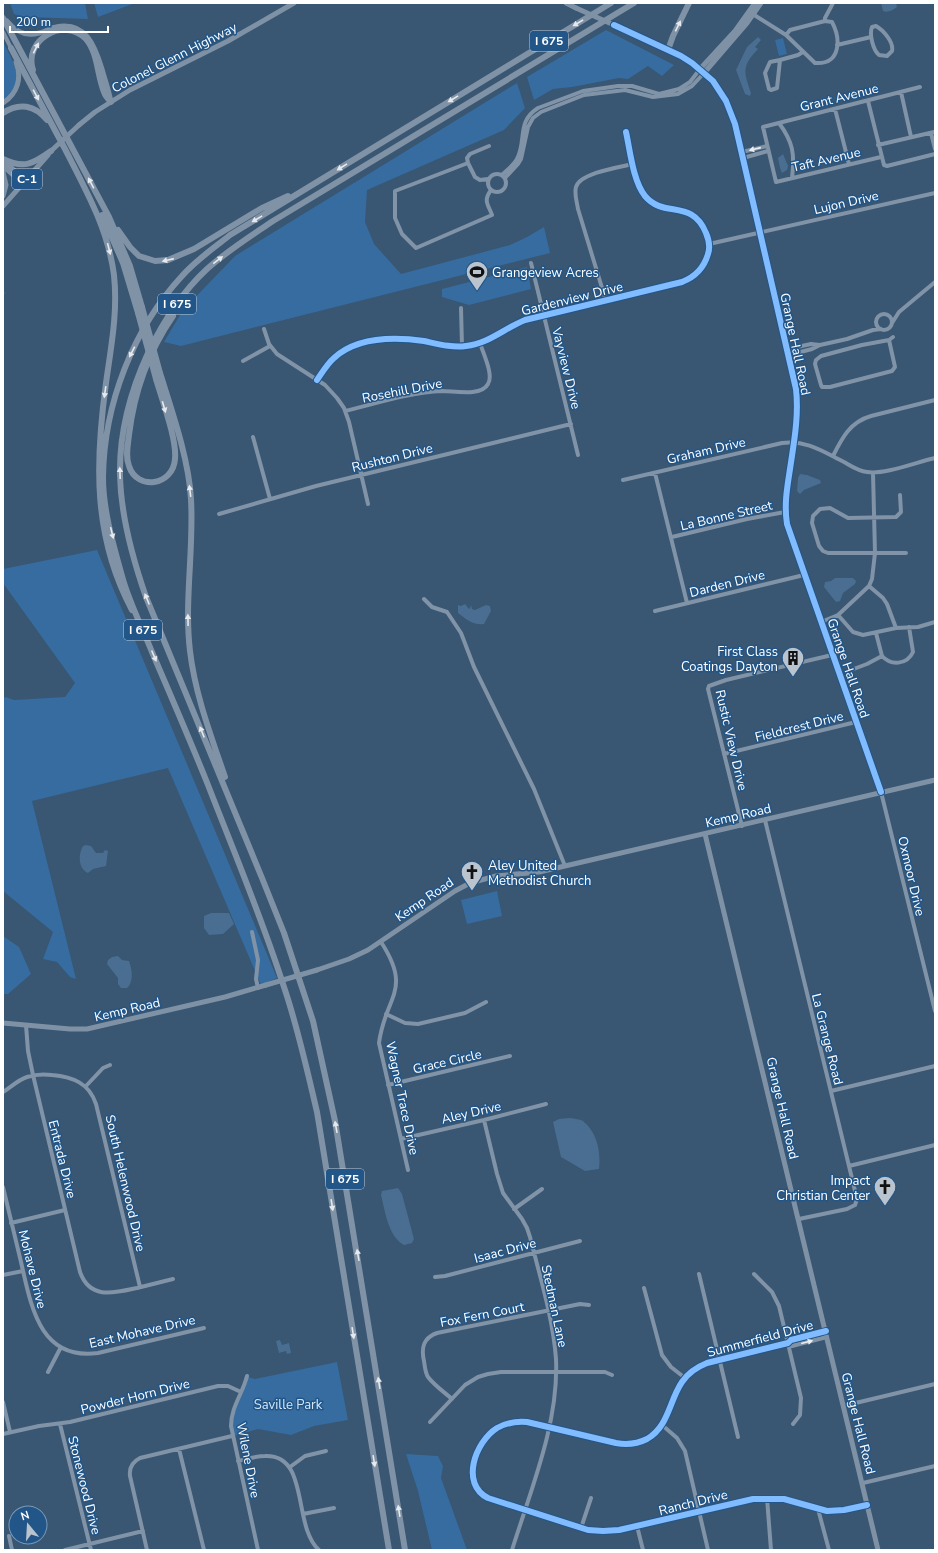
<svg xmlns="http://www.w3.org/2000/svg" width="938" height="1553" font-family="'Nunito Sans',sans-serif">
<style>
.green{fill:#366c9f}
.water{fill:#496e91}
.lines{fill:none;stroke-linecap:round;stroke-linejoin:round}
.stream{stroke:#496e91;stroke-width:1}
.minor{stroke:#8093a7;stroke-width:4}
.major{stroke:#7f92a5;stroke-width:5}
.highway{stroke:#8092a5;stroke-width:6}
.major-bridge{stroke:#7f92a5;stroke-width:5}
.highway-bridge{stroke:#8092a5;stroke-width:6}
.cycleway-casing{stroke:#225689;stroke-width:8}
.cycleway{stroke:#80bcff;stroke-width:6}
.oneway{fill:#e6e9ed}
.oneway2{fill:#eceff2}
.labels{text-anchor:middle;stroke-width:3;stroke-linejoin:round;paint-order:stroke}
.shield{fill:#225689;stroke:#bdccdc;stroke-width:1}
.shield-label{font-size:12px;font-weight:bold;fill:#fff}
.street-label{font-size:13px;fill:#fff;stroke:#225689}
.poi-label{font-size:13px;fill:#fff;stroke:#225689;text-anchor:start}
.park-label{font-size:13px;fill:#d2e6f8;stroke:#225689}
</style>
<rect width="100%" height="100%" fill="#395672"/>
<path class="green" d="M10,3H85L88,19L26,17L14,14Z
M94,3H135L98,17Z
M606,30L674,65L662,76L648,66L628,79L619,78L572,87L553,89L534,100L527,77Z
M783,38L787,54L779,56L775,40Z
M3,42C14,63 27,82 3,100Z
M517,83L525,108L504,130L367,190L365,222L374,244L401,274L510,245L527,237L544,227L550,253L181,346L164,342L183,310L235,256Z
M527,267L531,289L469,305L442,297V289Z
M97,550L277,978L261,985L168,768L32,801L76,979L70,977L57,962L43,959L53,932L3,891V698L6,697L14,700L65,697L75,683L3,583V569Z
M497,891L502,916L467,924L461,900Z
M3,936L19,947L31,974L8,994H3Z
M337,1362L348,1420L314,1426L291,1435L258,1429L234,1436C229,1415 241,1395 248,1377L255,1379Z
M406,1454L438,1456L443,1466L441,1478L467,1550H432L418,1491Z"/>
<path class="water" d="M881,3H896L897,7C893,10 888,13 883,11Z
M758,37L761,40L755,47L758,49C741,67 744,72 751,93L750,96L745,94L736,70L747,47Z
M783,154L788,166L787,170L782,173L780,168L778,158Z
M800,474L807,475L820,480L821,483L804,490L800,494L797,491L798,478Z
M835,578H853L856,581L855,584L843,593L840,601L836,602L824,587L825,582L831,581Z
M465,604L469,609L470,608L471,605L472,609L475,610L486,605L490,606L491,611L484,624C474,626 466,619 458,613V605L461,606Z
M86,845L91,846L96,853H103L105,850L108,851L106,866L93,869L88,873C78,869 78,854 83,846Z
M211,913H229L234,924L223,934L209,935L204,928V916Z
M118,956L122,960L129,961C132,969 134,982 127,988H121L118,984V978L107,964L108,960L112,957Z
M570,1118C574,1119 580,1119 583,1121C597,1132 601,1152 599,1169L585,1171L561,1157L553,1122L559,1119Z
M398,1188L402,1194L414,1239L412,1243L404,1245C388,1236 385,1211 381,1195L382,1191Z
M280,1340L282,1345L289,1343L291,1353L287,1354L286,1351L279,1353L276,1341Z"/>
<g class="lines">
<path class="stream" d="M3,292L5,293"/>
<path class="minor" d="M751,13L786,35L790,30L825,21L832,22C841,39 841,65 815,63L786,35
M825,21V18L833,3
M876,26C883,30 894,42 892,51L887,56L879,55C873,50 869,34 872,27Z
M3,32L11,48
M837,45L871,37
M780,60L777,88L771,90L769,89L765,73L770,62Z
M780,60L798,55L803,52
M901,92L911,137
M868,101L884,165L887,166L935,154
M835,109L849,164
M779,123C793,142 795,154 792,178
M931,133L935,149
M878,145L934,132
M742,152L767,146
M881,157L776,182L763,127L920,87
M743,158L768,151
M468,163L467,158L470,154L489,146
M488 183a9 9 0 1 1 18 0a9 9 0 1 1-18 0Z
M502,175C507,170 514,165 517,159C527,140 516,122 538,108L583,91L618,86H632L659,94L679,89L690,82L700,69
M505,178L518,164L521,159L528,127L533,118L541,112L584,95L625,90L653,97L678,94L692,86L704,73
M488,179L480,180L475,177L468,163L395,191V218L402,234L416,248L492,215C488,204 483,201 491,190
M709,244L935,193
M531,263L578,455
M606,301L578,209C577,202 574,194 576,187C580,173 620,167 633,164
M461,308L462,346
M876 322a8 8 0 1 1 16 0a8 8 0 1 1-16 0Z
M892,323L899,312L935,282
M264,329L269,344L277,354L325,385L337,398L344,408L349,422L368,504
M889,340L895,367L892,371L830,387H822L821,385L815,364L816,360L821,356L862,345L889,340L893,337
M788,349L811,344L820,345
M789,355L812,349L820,345L847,339L873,330L881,329
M243,361L270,346
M317,380C322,373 327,364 334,358C357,337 395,337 424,341C438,344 452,348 466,346C488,344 505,328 525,320L682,282C695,277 704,268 708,254C710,248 709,240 706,233C692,198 664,219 645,196C633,181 630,150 626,132
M345,411C374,404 412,392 442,391C454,391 481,397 488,384C494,375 483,353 480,343
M253,437L270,499
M833,456C842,438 850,422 871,416L935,400
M655,473L687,603
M623,480L782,443C807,440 822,451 844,462C851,466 858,471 867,472C884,475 917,462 935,458
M900,495L901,512L896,517L848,518L830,508L820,509L813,516L812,523L819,546L823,551L828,553H906
M219,514L316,486L571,424
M672,537L747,519L785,512
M869,586L883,598L887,604L896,628
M424,599L432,607L447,612L461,633L474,667L534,789L565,866
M655,611L804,575
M838,615L853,632L863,635L896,628L918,627L935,622
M821,622L838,615L869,586L872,579L875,553L873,473
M876,633L882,656C891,666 907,665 913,652L909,627
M851,670L867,664L882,656
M724,754L856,722
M881,792L935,1011
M765,820L857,1199L855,1205L847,1209L799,1219
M742,826L708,689L709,686L726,680L832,655
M252,932L258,960L256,979L258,988
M381,942C413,991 385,996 379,1043L408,1170
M386,1014L405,1023L418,1024L465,1013L486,1002
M26,1025L28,1051L33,1075L80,1272C90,1300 114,1293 137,1288C149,1285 161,1282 173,1279
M388,1085L510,1056
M86,1086L103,1068L110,1065
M831,1091L935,1066
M3,1092C11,1087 18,1080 27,1077C36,1074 44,1074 52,1075C73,1077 89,1083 96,1104L140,1287
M484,1120L497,1174L503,1193L522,1219L527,1228L530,1237C540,1277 553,1318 556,1359C559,1423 531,1489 512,1550
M401,1139L484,1120L546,1104
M849,1166L935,1145
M3,1187C9,1212 15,1237 21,1262C31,1305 39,1361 98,1353L204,1328
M514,1209L542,1189
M11,1223L65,1210
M699,1274L738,1437
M754,1274L772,1292L779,1306L801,1398L800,1415L793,1424
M3,1275L23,1271
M435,1277L445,1276L580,1241
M644,1288L662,1355L671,1367L685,1378
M826,1331L791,1340L788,1343L707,1363C697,1367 688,1373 682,1382C669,1401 669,1426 647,1439C637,1444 627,1445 616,1443L527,1422C516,1421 506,1423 497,1428C475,1442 460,1484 488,1498L588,1530L603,1531L619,1530L753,1499H784L827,1511L844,1510L867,1505
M789,1344L792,1346L827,1337
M48,1372L61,1347
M247,1376C243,1393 231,1407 231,1426L258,1550
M452,1399C444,1392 434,1385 428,1377C425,1372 425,1367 424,1361C421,1348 423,1338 437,1333L580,1304L589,1305
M3,1402L10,1432
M843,1406L935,1384
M430,1422L465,1385L478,1377L488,1374L501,1372H605L612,1375
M60,1424L91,1550
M662,1425L677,1438L685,1451L708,1550
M3,1434L39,1426L70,1422L218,1386H228L241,1392
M179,1449L204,1550
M238,1461C247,1459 256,1456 265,1456C310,1454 292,1526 319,1550
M290,1467L305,1456L326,1451
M863,1483L935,1466
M767,1498L771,1550
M818,1509L829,1550
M303,1514L334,1508
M637,1526L643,1550
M581,1528L591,1498
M9,1536L12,1550
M65,1550L143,1531
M147,1550L130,1476C129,1468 132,1462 140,1458L232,1436"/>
<path class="major" d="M566,3L576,8
M7,21C15,31 26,37 39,33C45,32 50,28 56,27C86,21 95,46 102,69C105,80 109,91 111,102
M614,25L681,56L692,63L713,81L726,101L735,124L796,389C799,416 794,442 790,469C787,488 784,505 787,524L881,792
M700,69L735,31L755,3
M704,73L747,23L761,3
M3,103C18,93 22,78 16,62
M79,125L95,112L130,90L228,41L294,3
M3,166L23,184
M3,172L6,185L3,196
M3,206L48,155
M705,834L878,1550
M317,970L349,959L368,950L455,891L470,883L496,876L539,872L565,866L935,780
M3,1023L70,1029H87L225,997L266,985"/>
<path class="highway" d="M3,18L109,217L130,266L142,307
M11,48C29,82 47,115 65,149C86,190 108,229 114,275C118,312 111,347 106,383C95,463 93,537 132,610
M668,50L673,36L689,3
M33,70C23,40 64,16 86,39C98,53 97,75 104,92C105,95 108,99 111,102
M3,113C19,102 35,105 47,120
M3,159C24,169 33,164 51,151
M3,161L25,181
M102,215L123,263L138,313
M118,230L130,247L139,256L155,261L168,260L194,249L262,208L288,196
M160,373C172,411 189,460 191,499C194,550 184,601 190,651C195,694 211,736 225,777
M156,379C162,400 177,439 175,459C173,486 137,491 129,466C125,456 128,445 129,435C134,393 149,351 173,316
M389,1550L317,1112C307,1070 298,1028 284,987C262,918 234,852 208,785C190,740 171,696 152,652C142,627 129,602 122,576C113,544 103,510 103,477C104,404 133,329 182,276C196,260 214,248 230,235L611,3
M405,1550L335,1121L313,1021L284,933L262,878L146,597C115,508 107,442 148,353C163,322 182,292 207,269C227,251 251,236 273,221L634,3"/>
<path class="major-bridge" d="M576,8L614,25
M51,151L79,125
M266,985L317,970"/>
<path class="highway-bridge" d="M142,307L160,373
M138,313L156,379"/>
<g class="cycleway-casing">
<path id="cycleway" d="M614,25L681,56L692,63L713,81L726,101L735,124L796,389C799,416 794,442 790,469C787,488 784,505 787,524L881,792
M317,380C322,373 327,364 334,358C357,337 395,337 424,341C438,344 452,348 466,346C488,344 505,328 525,320L682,282C695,277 704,268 708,254C710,248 709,240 706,233C692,198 664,219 645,196C633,181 630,150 626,132
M826,1331L791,1340L788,1343L707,1363C697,1367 688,1373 682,1382C669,1401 669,1426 647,1439C637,1444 627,1445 616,1443L527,1422C516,1421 506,1423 497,1428C475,1442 460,1484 488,1498L588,1530L603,1531L619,1530L753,1499H784L827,1511L844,1510L867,1505"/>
</g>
<use href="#cycleway" class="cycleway"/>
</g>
<defs><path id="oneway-solid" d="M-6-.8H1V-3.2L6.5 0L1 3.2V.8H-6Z"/></defs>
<g class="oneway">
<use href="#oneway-solid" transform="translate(578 23) rotate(149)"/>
<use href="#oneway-solid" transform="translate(678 26) rotate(-64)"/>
<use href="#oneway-solid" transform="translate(36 48) rotate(-64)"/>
<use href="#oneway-solid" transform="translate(36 95) rotate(62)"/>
<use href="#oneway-solid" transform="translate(453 99) rotate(149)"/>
<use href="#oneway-solid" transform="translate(342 167) rotate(148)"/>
<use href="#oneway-solid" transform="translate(91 183) rotate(-118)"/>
<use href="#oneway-solid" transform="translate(257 219) rotate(149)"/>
<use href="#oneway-solid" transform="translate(109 249) rotate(76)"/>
<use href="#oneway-solid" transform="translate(168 260) rotate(167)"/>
<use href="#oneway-solid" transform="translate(218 260) rotate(-38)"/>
<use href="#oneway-solid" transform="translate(132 352) rotate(117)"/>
<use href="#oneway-solid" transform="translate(105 392) rotate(98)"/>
<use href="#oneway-solid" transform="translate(164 407) rotate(74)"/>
<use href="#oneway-solid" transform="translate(120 473) rotate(-92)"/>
<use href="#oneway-solid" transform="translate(190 491) rotate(-97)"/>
<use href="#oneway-solid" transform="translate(112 533) rotate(76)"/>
<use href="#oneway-solid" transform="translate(147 599) rotate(-112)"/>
<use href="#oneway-solid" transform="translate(188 620) rotate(-91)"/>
<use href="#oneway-solid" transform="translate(154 656) rotate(67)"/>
<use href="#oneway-solid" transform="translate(202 732) rotate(-112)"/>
<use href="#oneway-solid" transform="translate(336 1127) rotate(-100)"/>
<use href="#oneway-solid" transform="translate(332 1205) rotate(81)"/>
<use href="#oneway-solid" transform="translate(358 1255) rotate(-100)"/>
<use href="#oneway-solid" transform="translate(353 1333) rotate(81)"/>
<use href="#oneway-solid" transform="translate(379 1383) rotate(-99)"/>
<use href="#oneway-solid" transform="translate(374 1461) rotate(81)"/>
<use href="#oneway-solid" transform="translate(399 1511) rotate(-99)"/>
</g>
<g class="oneway2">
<use href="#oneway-solid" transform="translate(755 149) rotate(167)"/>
<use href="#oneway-solid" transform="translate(807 1342) rotate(-14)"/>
</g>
<defs>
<g id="stadium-pin" transform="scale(1.15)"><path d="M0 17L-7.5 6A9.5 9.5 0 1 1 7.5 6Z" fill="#bac4ce" stroke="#225689"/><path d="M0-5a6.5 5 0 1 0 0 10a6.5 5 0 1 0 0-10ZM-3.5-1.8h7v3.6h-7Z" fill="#111"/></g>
<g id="building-pin" transform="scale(1.15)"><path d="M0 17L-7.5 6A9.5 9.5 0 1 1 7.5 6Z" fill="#bac4ce" stroke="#225689"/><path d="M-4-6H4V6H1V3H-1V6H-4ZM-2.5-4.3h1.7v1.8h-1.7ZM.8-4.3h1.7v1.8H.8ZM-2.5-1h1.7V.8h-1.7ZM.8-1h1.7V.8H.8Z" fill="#111"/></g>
<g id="church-pin" transform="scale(1.15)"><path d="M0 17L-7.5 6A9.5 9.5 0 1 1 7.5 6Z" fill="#bac4ce" stroke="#225689"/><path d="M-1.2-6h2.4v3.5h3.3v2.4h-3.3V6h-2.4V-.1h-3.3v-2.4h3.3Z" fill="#111"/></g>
</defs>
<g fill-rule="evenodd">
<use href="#stadium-pin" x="477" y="272"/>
<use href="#building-pin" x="793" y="658"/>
<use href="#church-pin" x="472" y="872"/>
<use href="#church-pin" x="885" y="1187"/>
</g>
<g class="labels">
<g class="shield">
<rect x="530" y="31" width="38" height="20" rx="3"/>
<rect x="12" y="169" width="30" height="20" rx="3"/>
<rect x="158" y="294" width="38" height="20" rx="3"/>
<rect x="124" y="620" width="38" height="20" rx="3"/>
<rect x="326" y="1169" width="38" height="20" rx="3"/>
</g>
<g class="shield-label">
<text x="549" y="45">I 675</text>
<text x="27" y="183">C-1</text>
<text x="177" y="308">I 675</text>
<text x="143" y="634">I 675</text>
<text x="345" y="1183">I 675</text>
</g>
<g class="street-label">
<text transform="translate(174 57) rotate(-27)" y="5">Colonel Glenn Highway</text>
<text transform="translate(839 97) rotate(-14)" y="5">Grant Avenue</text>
<text transform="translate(826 159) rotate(-13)" y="5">Taft Avenue</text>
<text transform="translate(846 202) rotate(-13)" y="5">Lujon Drive</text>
<text transform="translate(572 298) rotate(-14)" y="5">Gardenview Drive</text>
<text transform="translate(796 344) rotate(78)" y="5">Grange Hall Road</text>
<text transform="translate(567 368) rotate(76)" y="5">Vayview Drive</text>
<text transform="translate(402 390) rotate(-11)" y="5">Rosehill Drive</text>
<text transform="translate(706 450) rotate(-13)" y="5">Graham Drive</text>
<text transform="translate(392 457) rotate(-14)" y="5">Rushton Drive</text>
<text transform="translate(726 515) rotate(-13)" y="5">La Bonne Street</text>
<text transform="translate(727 583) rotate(-14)" y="5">Darden Drive</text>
<text transform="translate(849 668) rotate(71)" y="5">Grange Hall Road</text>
<text transform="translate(799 726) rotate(-14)" y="5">Fieldcrest Drive</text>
<text transform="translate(732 740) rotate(77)" y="5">Rustic View Drive</text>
<text transform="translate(738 815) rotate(-13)" y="5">Kemp Road</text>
<text transform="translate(912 876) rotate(77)" y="5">Oxmoor Drive</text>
<text transform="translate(424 899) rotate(-34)" y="5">Kemp Road</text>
<text transform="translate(127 1009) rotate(-13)" y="5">Kemp Road</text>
<text transform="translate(828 1039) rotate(76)" y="5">La Grange Road</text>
<text transform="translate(447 1061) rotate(-13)" y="5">Grace Circle</text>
<text transform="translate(403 1098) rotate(78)" y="5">Wagner Trace Drive</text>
<text transform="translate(783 1108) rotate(77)" y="5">Grange Hall Road</text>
<text transform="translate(471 1112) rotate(-13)" y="5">Aley Drive</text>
<text transform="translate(63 1159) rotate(76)" y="5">Entrada Drive</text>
<text transform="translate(126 1183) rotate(77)" y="5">South Helenwood Drive</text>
<text transform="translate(505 1250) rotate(-15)" y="5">Isaac Drive</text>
<text transform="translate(33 1269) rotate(76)" y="5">Mohave Drive</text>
<text transform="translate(555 1306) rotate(78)" y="5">Stedman Lane</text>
<text transform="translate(482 1314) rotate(-11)" y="5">Fox Fern Court</text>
<text transform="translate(142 1331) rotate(-13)" y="5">East Mohave Drive</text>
<text transform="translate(760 1338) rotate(-15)" y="5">Summerfield Drive</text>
<text transform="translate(135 1396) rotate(-14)" y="5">Powder Horn Drive</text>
<text transform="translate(859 1423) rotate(76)" y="5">Grange Hall Road</text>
<text transform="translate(249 1460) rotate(79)" y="5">Wilene Drive</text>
<text transform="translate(85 1485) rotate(76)" y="5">Stonewood Drive</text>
<text transform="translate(693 1502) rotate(-14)" y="5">Ranch Drive</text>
</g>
<g class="poi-label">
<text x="492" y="277">Grangeview Acres</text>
<text x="778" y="656" text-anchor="end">First Class<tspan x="778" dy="15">Coatings Dayton</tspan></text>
<text x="488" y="870">Aley United<tspan x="488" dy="15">Methodist Church</tspan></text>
<text x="870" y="1185" text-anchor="end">Impact<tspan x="870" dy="15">Christian Center</tspan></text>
</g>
<g class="park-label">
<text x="288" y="1409">Saville Park</text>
</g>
</g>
<rect width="938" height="1553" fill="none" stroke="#ffffff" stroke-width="8"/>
<g transform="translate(28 1525) rotate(342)"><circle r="19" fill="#225689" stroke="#7a9ab8"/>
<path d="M0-3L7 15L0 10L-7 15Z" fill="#bac4ce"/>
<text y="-6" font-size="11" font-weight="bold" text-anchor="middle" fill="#ffffff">N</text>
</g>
<path d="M10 26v6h98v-6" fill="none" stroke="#ffffff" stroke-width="2"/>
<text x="16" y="26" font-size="12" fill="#ffffff" stroke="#225689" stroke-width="3" paint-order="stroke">200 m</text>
</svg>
